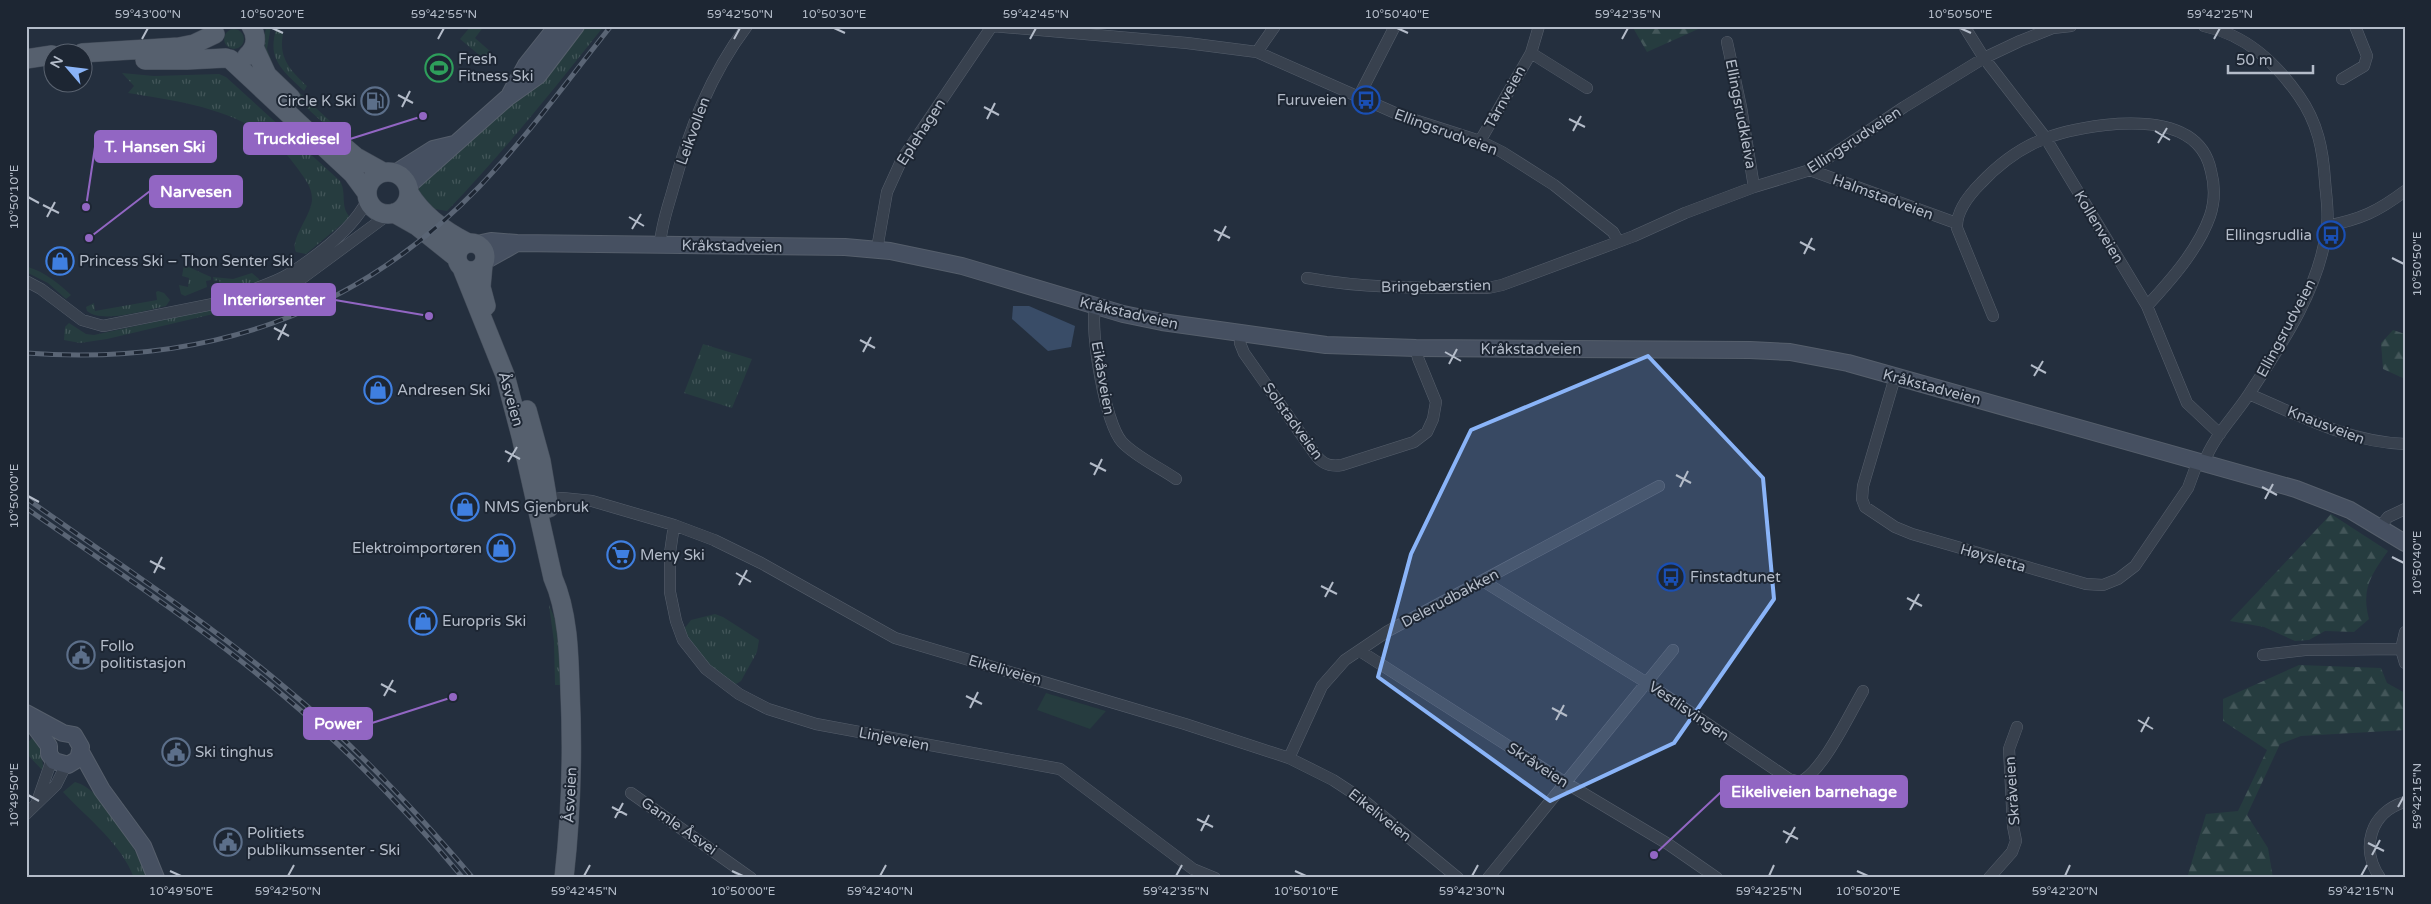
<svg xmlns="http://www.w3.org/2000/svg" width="2431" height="904" font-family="'Varela Round',sans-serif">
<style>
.grass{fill:url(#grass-tufts)}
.forest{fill:url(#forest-firs)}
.pitch{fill:#263c3f}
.water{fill:#394c67}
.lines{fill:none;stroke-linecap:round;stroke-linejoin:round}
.street-casing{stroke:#565f6c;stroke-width:12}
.secondary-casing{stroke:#565f6c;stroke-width:18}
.primary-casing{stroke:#414a57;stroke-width:20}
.street{stroke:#38414e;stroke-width:11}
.secondary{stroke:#465061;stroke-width:16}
.primary{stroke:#56606e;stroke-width:19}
.rail-casing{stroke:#5a6575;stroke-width:5}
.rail{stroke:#1d2633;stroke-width:3;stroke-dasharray:9;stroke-linecap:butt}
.marked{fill:#8ab4f8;fill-opacity:0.2;stroke:#8ab4f8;stroke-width:4;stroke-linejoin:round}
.ticks{fill:none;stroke:#b4bcc9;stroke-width:2}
.labels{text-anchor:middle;stroke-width:4;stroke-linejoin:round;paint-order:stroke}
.poi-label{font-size:15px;fill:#b4bcc9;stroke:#1d2633;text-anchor:start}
.street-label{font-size:15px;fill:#b4bcc9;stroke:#1d2633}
.leader{fill:none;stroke:#9266c3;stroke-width:2}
.callout-dot{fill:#9266c3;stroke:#1d2633;stroke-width:2}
.callout{fill:#9266c3;stroke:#9266c3;stroke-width:2}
.callout-label{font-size:16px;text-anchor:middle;font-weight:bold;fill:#fff}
.neatline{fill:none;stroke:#b4bcc9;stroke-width:2}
.ticks-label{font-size:12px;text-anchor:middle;fill:#b4bcc9}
</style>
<defs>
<pattern id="grass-tufts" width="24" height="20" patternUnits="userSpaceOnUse" patternTransform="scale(1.25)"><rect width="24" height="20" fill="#263c3f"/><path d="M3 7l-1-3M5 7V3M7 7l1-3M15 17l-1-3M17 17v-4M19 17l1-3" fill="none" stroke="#435659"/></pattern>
<pattern id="forest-firs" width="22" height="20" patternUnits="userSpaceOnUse" patternTransform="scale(1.25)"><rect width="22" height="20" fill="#263c3f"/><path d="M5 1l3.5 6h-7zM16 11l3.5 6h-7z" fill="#435659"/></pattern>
</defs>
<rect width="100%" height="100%" fill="#242f3e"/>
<path class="grass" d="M271,26L267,49L275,70L359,148L350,146C322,120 249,69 267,26Z
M471,26H484L475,38L491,52L484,59L460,39Z
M576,26H604C554,89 503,153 447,211L435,209V213L418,192L417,179Z
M277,27L283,34C278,58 291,71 307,86L304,91C282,70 266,59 277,27Z
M224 39a10 10 0 1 1 20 0a10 10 0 1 1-20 0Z
M122,73L154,76L219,74L226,77L340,181C347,193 340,205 349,216L348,219L306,254L296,252C289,240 312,215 312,199C312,187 305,179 298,169C259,112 191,103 128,93L134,86Z
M26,255L28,267C45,272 58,283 71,295L66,299L48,283L26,272Z
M184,265L211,277V280L206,281L207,287L185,296L181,294L179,285L188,287L189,278L182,276Z
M252,273L259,279V282L221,286L219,280L214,281L213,277L233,279Z
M158,291L164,293L170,300L166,306C147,310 102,324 87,311L86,307L94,303L95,311L157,300L156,292Z
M223,307H243L107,339L80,343L64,340L65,327L69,323L86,334L94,335Z
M703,344L752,359L732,408L684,393Z
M549,605L560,631L563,688L560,685H555L554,642Z
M715,614L723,617L759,640L757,652L741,681L736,684C714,680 694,647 684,629L691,620Z
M32,738L40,744L44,772L26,753V745Z
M75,782C105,790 137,850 147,878H134C121,843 88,819 63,792Z"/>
<path class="forest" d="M1632,26H1705L1647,52Z
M2393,330L2405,334V379L2383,369L2381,343Z
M2331,514L2388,551C2371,575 2361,589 2369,619L2354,632L2325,631L2309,640L2295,641L2264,627L2230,621Z
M2299,665L2381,668L2387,683L2405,693V730L2301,736L2280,744L2247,815L2268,848L2273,878H2187L2206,814L2238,811L2267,750L2223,721V699Z"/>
<path class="pitch" d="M1046,693L1106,711L1090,729L1037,710Z"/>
<path class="water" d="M1013,306H1029L1075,326L1071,347L1048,351L1012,319Z"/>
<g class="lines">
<g class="street-casing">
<path id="street" d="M992,26L1187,43L1257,52L1402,116L1480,141L1502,152L1554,185L1613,232L1618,241
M1964,26L1984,58L2045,137L2147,306L2187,403L2220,434
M2204,26C2246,35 2275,62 2299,96C2318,123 2323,150 2325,181C2326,196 2329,212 2327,227C2320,288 2282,344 2249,394C2234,417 2213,437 2204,463
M1727,42L1741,107L1754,187
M1257,52L1275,26
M1531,53L1587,88
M2342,79L2364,66L2367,56L2355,26
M1358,98L1395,26
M1480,141L1531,53L1539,26
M1810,170L1956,223
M2327,226C2361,219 2377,212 2405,191
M660,245C661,226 668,207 673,189C689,130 710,75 747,26
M877,249L887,192L902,159L992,26
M1307,278C1367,289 1427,288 1488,288L1502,285L1634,236L1685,213L1754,187L1810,170L1904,107L1984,58L2020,41L2053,28L2071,26
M26,281L41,289L82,320L103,326L218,303L242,302L282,289L301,279L389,214
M224,300C245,291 269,286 289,274C317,256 353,229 368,199
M1095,307C1090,332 1105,423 1122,442C1136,457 1159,467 1176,479
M1993,316L1957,228C1956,211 1969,195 1981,183C2018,144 2053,131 2105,125C2145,121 2201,122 2211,171C2215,186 2215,201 2210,216C2198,250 2170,281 2147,306
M1241,334L1240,343L1244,353L1315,454C1322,464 1330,467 1342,465L1414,442L1427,432L1433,419L1436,402L1418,358L1416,348
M1895,377L1863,486L1862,499L1865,507L1895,527L1912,534L2086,584L2103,585L2118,579L2135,566L2188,488L2198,461
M2249,394C2300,416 2349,442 2405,444
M543,501L562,498L592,501L674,525L714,540L761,563L895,638L1185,724L1289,758L1333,780L1362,799L1458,878
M674,525L670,553V592L676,621L683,640L706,669L739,694L768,709L816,724L1060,769L1173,854L1193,869L1215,878
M2380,527L2388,517L2405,509
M1483,581L1647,683L1789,779L1800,782C1823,771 1849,715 1863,691
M2405,632L2401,649L2405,663
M1360,651L1566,783L1668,844L1717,878
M2263,655L2305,650L2401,649
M1289,758L1322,686L1345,660L1388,631L1659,486
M631,793L751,878
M37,802L52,759
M26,814L56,785L66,765
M1488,878L1673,650
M1989,878L2012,852L2016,841L2013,826L2009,749L2017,727
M2380,878C2360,849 2370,812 2405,802"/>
</g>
<g class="secondary-casing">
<path id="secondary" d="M510,94L526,65L557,26
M395,173L433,149L454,144
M408,186L507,98L538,76L576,26
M477,244L491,241L517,243L845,247L890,251L962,266L1123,314L1162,322L1326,345L1416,348L1750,350L1790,352L1848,363L2296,489L2350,510L2405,543
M485,261L517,243
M26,713L63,733L74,735L81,747L78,759L68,765L54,761L49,754V746L26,715
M81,752L102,790L143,846L156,878"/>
</g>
<g class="primary-casing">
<path id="primary" d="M254,47L267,75L291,98
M82,53L179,47L194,44L215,34
M247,56C256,48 258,37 251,26
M26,59L52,55
M230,59L353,174L367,193
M145,60H187L226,58
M329,134L356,157L383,172
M367 193a21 21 0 1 1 42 0a21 21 0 1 1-42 0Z
M409,193C423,216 444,231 468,243
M394,213L417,226L457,258
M457 257a14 14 0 1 1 28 0a14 14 0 1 1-28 0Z
M483,265L481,287L486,306
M462,268L505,375L521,436L553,578C568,612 569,653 570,690C573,753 571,816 564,878
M527,410L541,461L549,508"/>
</g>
<use href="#street" class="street"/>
<use href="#secondary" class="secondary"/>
<use href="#primary" class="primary"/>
<g class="rail-casing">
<path id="rail" d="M26,353C204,366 354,316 479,187C527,137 568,80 611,26
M26,498C114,561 206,620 288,690C356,746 416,811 473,878
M26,508C113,569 204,628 285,697C350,752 409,813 463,878"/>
</g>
<use href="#rail" class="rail"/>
</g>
<path class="marked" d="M1648,356L1763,478L1774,599L1674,743L1550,801L1378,677L1411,554L1471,430Z"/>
<path class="ticks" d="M272,28L283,33M834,28L845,33M1397,28L1408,33M1960,28L1971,33M142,39L148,28M438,39L444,28M734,39L740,28M1030,39L1036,28M1622,39L1628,28M2214,39L2220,28M398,95L413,103M402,107L410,91M984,107L999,115M987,119L995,103M1569,119L1585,127M1573,131L1581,116M2155,131L2170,140M2158,143L2167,128M28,197L39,203M43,205L59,213M47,217L55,202M629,217L644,226M632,229L641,214M1214,230L1230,238M1218,241L1226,226M1800,242L1815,250M1804,254L1812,238M2392,258L2404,264M274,328L289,336M278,340L286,324M860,340L875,348M863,352L871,337M1445,352L1461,361M1449,364L1457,349M2031,365L2046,373M2034,376L2043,361M505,451L520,459M508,462L517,447M1090,463L1106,471M1094,475L1102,459M1676,475L1691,483M1680,487L1688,471M2262,487L2277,495M28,496L39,502M2265,499L2273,484M2392,557L2404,563M150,561L165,569M154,573L162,557M736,573L751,582M739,585L747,570M1321,586L1337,594M1325,597L1333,582M1907,598L1922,606M1910,610L1919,594M381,684L396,692M384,696L393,680M966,696L982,704M970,708L978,692M1552,708L1567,716M1556,720L1564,705M2138,720L2153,729M2141,732L2149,717M28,795L39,801M612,807L627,815M2398,807L2404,796M615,818L623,803M1197,819L1213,827M1201,831L1209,815M1783,831L1798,839M1786,843L1795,827M2368,843L2384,851M2372,855L2380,840M170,871L181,876M732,871L743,876M1295,871L1306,876M1857,871L1868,876M288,876L294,865M584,876L590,865M880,876L886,865M1176,876L1182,865M1472,876L1478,865M1769,876L1774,865M2065,876L2070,865M2361,876L2367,865"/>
<defs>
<g id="stadium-ring" transform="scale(1.4375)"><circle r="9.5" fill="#1d2633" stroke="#2e9e5b" stroke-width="1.5"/><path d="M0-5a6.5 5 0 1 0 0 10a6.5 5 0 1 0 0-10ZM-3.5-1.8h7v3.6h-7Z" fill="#2e9e5b"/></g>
<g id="bus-ring" transform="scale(1.4375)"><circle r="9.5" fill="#1d2633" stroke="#1a4fb4" stroke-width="1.5"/><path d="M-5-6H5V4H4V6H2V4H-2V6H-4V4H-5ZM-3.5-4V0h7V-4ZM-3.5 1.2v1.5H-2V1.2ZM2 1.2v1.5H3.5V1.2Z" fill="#1a4fb4"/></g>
<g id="fuel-ring" transform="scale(1.4375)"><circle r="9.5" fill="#1d2633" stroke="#5c6f8a" stroke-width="1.5"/><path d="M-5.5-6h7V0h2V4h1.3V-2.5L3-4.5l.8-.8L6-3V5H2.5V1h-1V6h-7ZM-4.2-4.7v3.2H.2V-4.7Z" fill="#5c6f8a"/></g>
<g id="shop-ring" transform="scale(1.4375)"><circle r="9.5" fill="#1d2633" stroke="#3f7fe0" stroke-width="1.5"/><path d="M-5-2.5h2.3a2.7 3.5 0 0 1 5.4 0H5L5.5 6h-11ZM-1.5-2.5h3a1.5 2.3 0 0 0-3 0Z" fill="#3f7fe0"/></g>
<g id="supermarket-ring" transform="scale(1.4375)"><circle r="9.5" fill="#1d2633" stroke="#3f7fe0" stroke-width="1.5"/><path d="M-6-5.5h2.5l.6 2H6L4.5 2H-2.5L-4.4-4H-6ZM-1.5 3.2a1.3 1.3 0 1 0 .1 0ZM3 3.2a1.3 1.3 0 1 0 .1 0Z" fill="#3f7fe0"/></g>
<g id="civic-ring" transform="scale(1.4375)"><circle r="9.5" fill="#1d2633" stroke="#5c6f8a" stroke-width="1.5"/><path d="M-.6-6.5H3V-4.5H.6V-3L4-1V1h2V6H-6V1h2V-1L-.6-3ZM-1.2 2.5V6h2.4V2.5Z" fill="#5c6f8a"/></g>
</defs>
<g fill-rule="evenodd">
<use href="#stadium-ring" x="439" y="68"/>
<use href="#bus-ring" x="1366" y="100"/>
<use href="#fuel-ring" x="375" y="101"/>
<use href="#bus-ring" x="2331" y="235"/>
<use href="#shop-ring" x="60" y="261"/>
<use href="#shop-ring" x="378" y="390"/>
<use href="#shop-ring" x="465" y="507"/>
<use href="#shop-ring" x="501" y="548"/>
<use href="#supermarket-ring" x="621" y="555"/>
<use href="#bus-ring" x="1671" y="577"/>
<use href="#shop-ring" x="423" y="621"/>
<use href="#civic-ring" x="81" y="655"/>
<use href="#civic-ring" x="176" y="752"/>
<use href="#civic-ring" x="228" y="842"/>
</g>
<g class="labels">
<g class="poi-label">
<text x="458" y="64">Fresh<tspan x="458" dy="17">Fitness Ski</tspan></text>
<text x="1347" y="105" text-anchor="end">Furuveien</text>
<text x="356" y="106" text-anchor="end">Circle K Ski</text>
<text x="2312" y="240" text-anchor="end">Ellingsrudlia</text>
<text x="79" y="266">Princess Ski – Thon Senter Ski</text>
<text x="397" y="395">Andresen Ski</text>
<text x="484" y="512">NMS Gjenbruk</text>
<text x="482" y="553" text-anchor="end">Elektroimportøren</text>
<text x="640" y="560">Meny Ski</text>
<text x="1690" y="582">Finstadtunet</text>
<text x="442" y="626">Europris Ski</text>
<text x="100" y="651">Follo<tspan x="100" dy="17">politistasjon</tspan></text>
<text x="195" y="757">Ski tinghus</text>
<text x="247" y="838">Politiets<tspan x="247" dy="17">publikumssenter - Ski</tspan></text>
</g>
<g class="street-label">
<text transform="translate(1505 97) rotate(-61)" y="5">Tårnveien</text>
<text transform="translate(1741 114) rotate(79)" y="5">Ellingsrudkleiva</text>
<text transform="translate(693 131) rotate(-70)" y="5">Leikvollen</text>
<text transform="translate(921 132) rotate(-57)" y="5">Eplehagen</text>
<text transform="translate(1446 132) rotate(20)" y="5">Ellingsrudveien</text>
<text transform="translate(1854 140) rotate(-33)" y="5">Ellingsrudveien</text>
<text transform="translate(1883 197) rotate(20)" y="5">Halmstadveien</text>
<text transform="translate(2099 227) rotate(59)" y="5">Kollenveien</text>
<text transform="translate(732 246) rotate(1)" y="5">Kråkstadveien</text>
<text transform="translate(1436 286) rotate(-1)" y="5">Bringebærstien</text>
<text transform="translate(1129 313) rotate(13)" y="5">Kråkstadveien</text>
<text transform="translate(2286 328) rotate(-62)" y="5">Ellingsrudveien</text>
<text x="1531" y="354">Kråkstadveien</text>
<text transform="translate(1103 378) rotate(80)" y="5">Eikåsveien</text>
<text transform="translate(1932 387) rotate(15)" y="5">Kråkstadveien</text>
<text transform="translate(511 399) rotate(74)" y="5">Åsveien</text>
<text transform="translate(1293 421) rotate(54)" y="5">Solstadveien</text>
<text transform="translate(2326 425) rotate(21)" y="5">Knausveien</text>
<text transform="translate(1993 558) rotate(16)" y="5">Høysletta</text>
<text transform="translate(1450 598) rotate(-28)" y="5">Delerudbakken</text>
<text transform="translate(1005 670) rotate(16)" y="5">Eikeliveien</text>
<text transform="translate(1689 711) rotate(34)" y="5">Vestlisvingen</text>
<text transform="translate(894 739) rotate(11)" y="5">Linjeveien</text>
<text transform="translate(1538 765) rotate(33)" y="5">Skråveien</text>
<text transform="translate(2012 791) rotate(-94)" y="5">Skråveien</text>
<text transform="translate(570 795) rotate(-87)" y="5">Åsveien</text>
<text transform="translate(1380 815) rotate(38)" y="5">Eikeliveien</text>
<text transform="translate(679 826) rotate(35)" y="5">Gamle Åsvei</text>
</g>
</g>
<path class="leader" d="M423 116L350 139M86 207L95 147M89 238L150 191M429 316L335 300M453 697L372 723M1654 855L1721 792"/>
<g class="callout-dot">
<circle cx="423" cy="116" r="5"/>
<circle cx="86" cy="207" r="5"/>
<circle cx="89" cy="238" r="5"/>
<circle cx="429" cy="316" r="5"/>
<circle cx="453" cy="697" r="5"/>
<circle cx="1654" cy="855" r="5"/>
</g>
<g class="callout">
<rect x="244" y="123" width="106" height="31" rx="5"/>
<rect x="95" y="131" width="121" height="31" rx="5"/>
<rect x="150" y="176" width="92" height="31" rx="5"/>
<rect x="212" y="284" width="123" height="31" rx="5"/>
<rect x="304" y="708" width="68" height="31" rx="5"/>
<rect x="1721" y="776" width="186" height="31" rx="5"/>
</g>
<g class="callout-label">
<text x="297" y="144">Truckdiesel</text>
<text x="155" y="152">T. Hansen Ski</text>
<text x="196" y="197">Narvesen</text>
<text x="274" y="305">Interiørsenter</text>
<text x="338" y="729">Power</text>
<text x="1814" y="797">Eikeliveien barnehage</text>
</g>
<rect width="2431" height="904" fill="none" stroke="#1d2633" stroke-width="55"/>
<g transform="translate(68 68) rotate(298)"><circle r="24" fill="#1d2633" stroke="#59626f"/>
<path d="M0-4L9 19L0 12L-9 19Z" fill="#8ab4f8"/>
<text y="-8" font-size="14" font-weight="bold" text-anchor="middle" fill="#b4bcc9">N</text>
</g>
<path d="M2228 65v8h85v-8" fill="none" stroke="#b4bcc9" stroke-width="2.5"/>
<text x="2236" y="65" font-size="15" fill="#b4bcc9" stroke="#1d2633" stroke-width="4" paint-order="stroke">50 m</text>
<rect x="28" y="28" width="2376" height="848" class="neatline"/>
<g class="ticks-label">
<text x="148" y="18">59°43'00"N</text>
<text x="272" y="18">10°50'20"E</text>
<text x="444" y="18">59°42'55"N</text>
<text x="740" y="18">59°42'50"N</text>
<text x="834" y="18">10°50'30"E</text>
<text x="1036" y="18">59°42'45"N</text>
<text x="1397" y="18">10°50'40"E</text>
<text x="1628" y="18">59°42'35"N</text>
<text x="1960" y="18">10°50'50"E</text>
<text x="2220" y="18">59°42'25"N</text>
<text transform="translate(14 197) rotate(-90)" y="4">10°50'10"E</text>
<text transform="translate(2417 264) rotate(-90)" y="4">10°50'50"E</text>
<text transform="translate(14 496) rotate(-90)" y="4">10°50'00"E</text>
<text transform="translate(2417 563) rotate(-90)" y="4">10°50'40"E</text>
<text transform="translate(14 795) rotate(-90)" y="4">10°49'50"E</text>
<text transform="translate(2417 796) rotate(-90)" y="4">59°42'15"N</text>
<text x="181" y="895">10°49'50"E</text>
<text x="288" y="895">59°42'50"N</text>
<text x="584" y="895">59°42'45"N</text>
<text x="743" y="895">10°50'00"E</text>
<text x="880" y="895">59°42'40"N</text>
<text x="1176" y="895">59°42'35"N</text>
<text x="1306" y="895">10°50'10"E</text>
<text x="1472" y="895">59°42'30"N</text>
<text x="1769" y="895">59°42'25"N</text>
<text x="1868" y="895">10°50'20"E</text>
<text x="2065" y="895">59°42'20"N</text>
<text x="2361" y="895">59°42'15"N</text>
</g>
</svg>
